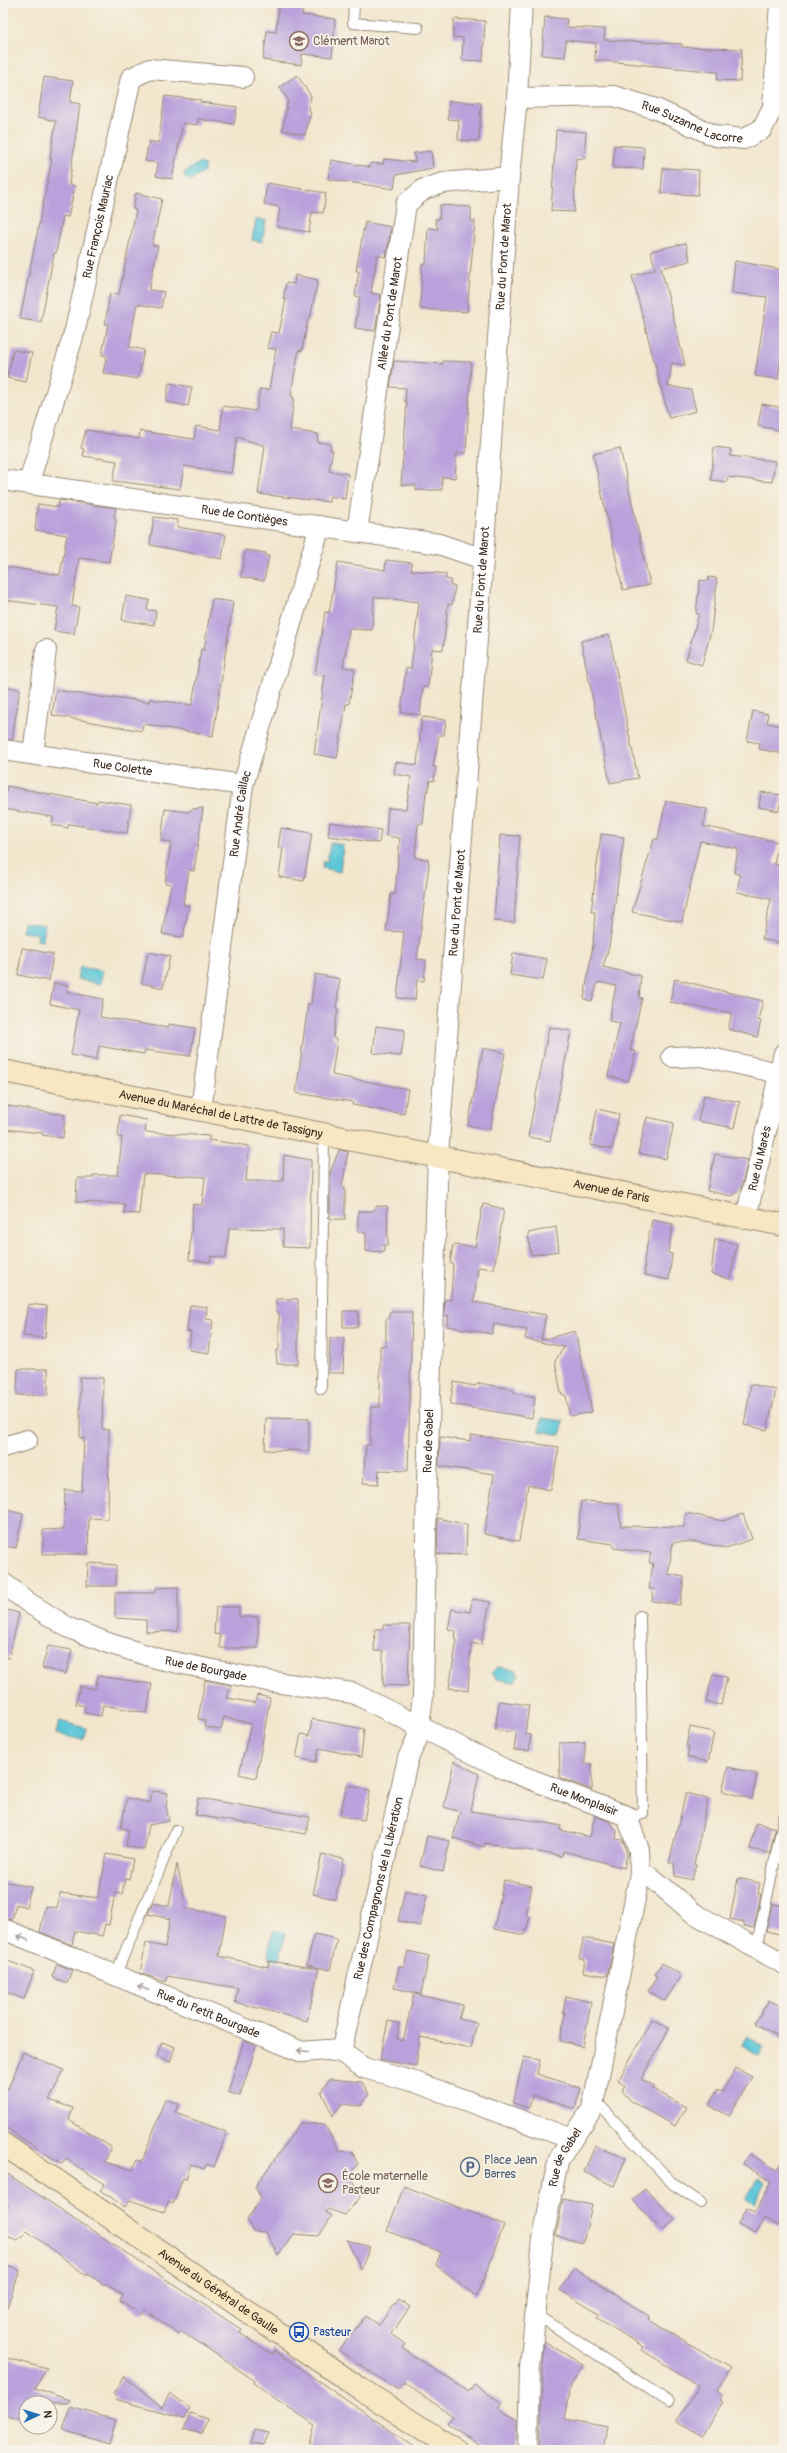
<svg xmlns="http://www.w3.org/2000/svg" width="787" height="2453" font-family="Pangolin,sans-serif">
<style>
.water{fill:#5dc7d9;stroke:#4c787c}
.building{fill:#b9a2db}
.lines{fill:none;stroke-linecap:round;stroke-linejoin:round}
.service-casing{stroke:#968876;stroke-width:12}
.minor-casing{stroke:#968876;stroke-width:22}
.secondary-casing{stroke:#968876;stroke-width:24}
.service{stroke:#fff;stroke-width:10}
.minor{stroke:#fff;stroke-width:20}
.secondary{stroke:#f7e8c3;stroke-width:22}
.oneway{stroke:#a79f9a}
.labels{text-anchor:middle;stroke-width:3.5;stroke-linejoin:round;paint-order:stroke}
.education-label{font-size:12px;fill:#785e54;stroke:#f7f3e8;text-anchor:start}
.street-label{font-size:12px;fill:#3b2a1e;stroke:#f7f3e8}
.service-label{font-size:12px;fill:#4e5e75;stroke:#f7f3e8;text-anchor:start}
.transit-label{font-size:12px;fill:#164399;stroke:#f7f3e8;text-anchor:start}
</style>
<rect width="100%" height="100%" fill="#f7f3e8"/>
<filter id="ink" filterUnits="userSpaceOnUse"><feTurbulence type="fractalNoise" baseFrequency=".025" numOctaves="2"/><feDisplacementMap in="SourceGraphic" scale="8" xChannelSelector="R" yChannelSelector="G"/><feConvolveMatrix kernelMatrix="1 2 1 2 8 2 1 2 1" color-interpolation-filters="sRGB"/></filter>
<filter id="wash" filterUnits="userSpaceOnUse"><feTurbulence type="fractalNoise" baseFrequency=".012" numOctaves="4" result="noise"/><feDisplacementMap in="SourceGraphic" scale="16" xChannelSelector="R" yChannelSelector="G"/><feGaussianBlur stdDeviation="0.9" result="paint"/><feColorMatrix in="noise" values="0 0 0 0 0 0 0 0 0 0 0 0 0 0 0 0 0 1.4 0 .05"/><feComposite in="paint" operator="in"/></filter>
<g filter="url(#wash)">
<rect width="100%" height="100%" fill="#f2e6cd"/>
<path class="water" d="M199,163L205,165L204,172L190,181L185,178L184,173Z
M256,219L266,221L262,242L252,240Z
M330,843L343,845L340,872L322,868L323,862H327Z
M24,922L45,925L43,941L37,940L38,934L22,932Z
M80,967L103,971L100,984L77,979Z
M542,1418L563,1421L561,1435L539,1431Z
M498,1667L516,1670L519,1676L514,1682L496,1679L492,1672Z
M59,1721L86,1728L83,1740L56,1734Z
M273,1930L286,1933L279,1960L269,1958L268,1955Z
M747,2036L764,2047L759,2056L742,2046Z
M757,2179L765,2183L754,2204L746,2199Z"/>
<g id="blocks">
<path class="building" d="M279,3H304L302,15L335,19L332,57L302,54L301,65L263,60L267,31L276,32Z
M545,17L567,19L566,27L605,29L604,40L682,44V47L742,49L740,81L717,80L718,72L595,60L596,43L566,40L565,57L542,55Z
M454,19L485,21L483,61L462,60L463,38L453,37Z
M297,75L311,96L308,111H311L305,135L282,130L288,100L280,87Z
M44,77L73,81L70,102L80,104L69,185L75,186L68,217L63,216L56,253H54L41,322L20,319L52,159H50L56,121L38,117Z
M165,96L201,100L200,102L237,107L234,124L198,119V125L183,123L172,179L156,176L158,163L145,161L149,141L158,143Z
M449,101L481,103L479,141L458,140L459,120L448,119Z
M556,130L586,132L584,159L576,158L574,212L551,211Z
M614,145L644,147L643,169L613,168Z
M431,151L433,168L396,175L394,189L328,179L331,160L370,167L371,163L383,164L384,159L415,162L414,153Z
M663,168L699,170L698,195L661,193Z
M267,183L326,193L323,213L312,212L309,232L277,227L280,207L264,204Z
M136,193L162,199L152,245L158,246L149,290L164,292L161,308L137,304L129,347L144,350L138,379L103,373L107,356L102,355L108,324H105L110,293L119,294L136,210L133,209Z
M440,205L471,207V221H475L467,312L420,309L422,264H426L428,228L438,229L435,219H439Z
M365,222L391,227L386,257L377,255L371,293L381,295L375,331L355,328L360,297L355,296L359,271H356Z
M686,243L690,261L661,268L685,365L672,363L668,386L691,390L696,411L669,418L632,276L655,269L651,251Z
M735,261L784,270V336L778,379L755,376L767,297L732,293Z
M295,275L318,280L310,319H308L302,351L299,350L294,376L291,396L294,397L290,430L318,434L317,442L331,444L330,450H333L329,471L348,474L345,499L330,496L329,502L258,494L265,446L237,437L231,473L184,466L180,489L113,481L117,461L83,456L84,449L81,448L86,430L139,439L140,431L194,439L196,426L220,430L223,406L256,411L260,389L269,390L276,349L267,348L271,332L279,333L286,299H283L286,283L294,284Z
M13,350L32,353L26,382L7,378Z
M394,361L443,364V361L471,362L466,453H457L455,478L442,477V490H416V485H401L407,402H405L406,388L390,387Z
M169,383L192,387L188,406L166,402Z
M762,404L784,408V431L758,426Z
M714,447L731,449L730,456L775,461L772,482L728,477L727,482L711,480Z
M620,448L650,585L623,590L593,454Z
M59,500L116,508L114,517L116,521L109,562L79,558L72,606L79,607L74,634L54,631L58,607L3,600L7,567L60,575L67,535L35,530L38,504L58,507Z
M154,517L178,520L177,527L226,535L222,559L150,545Z
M245,550L266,553V556H269L264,581L241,577Z
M386,560L412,563L411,570L446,574V579L451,580L450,586H455L452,605L448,604L443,650L432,649L428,687H423L420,715L401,712L406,668L411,669L419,602L374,597L372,630L349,629L343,667L355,669L349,704H346L337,758L314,754L325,676L315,675L325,612L329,613L338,562L385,570Z
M709,577L716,578L717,582L711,631L702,665L686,660L699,614L696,613L700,580L708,581Z
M126,596L149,600L147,610L156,611L154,625L122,620Z
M212,599L233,602L213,736L143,724L142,731L52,715L56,690L113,699L114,697L149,702V699L192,705L201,649L204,650Z
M609,635L638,778L610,783L581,641Z
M3,686L20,689L12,740L3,739Z
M753,711L768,714L767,723L784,726V754L759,749L760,743L747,741Z
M422,717L446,720L444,735H439L433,767H436L434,781L430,780L428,791H426L423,824H418L415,858L428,859L429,865L417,959L426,960L424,981L417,980L415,1000L397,998L404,932L386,931L391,894H395L400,838L386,836L388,808L406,809L411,777L394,774L396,762L417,765Z
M7,786L97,803L98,800L131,805L127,833L69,824L68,828L52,825L53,817L3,809Z
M761,792L782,795L779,811L759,807Z
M666,801L707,809L703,826L778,842L774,864L784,865V944L762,939L771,899L737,892L740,875L734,873L738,849L700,841L682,922L632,912L654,839H658Z
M203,808L194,871L189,870L183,905H189L183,937L162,934L171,884L165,883L171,842L161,841L165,809L188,812L193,809Z
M330,822L381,830L379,843L328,836Z
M281,828L312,833L304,881L279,877L283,848H278Z
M601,834L624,837L609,947L603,967L641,976L639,998H642L630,1050L636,1051L628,1081L608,1076L620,1023L609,1021L616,986L598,982L592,1001L584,999L593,945L595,912H591Z
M500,835L520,836L514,923L494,921Z
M22,948L53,954L49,981L18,975Z
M148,952L170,956L163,988L142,983Z
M513,953L547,959L543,980L510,975Z
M315,974L340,979L336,1008L338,1009L333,1038L337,1040L332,1075L408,1089L404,1114L352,1105L353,1102L296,1093L308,1004H311Z
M675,979L763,1001L758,1020L761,1021L757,1037L728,1029L732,1013L670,1002Z
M54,983L69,986L67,992L103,999L100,1017L168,1028L169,1024L195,1028L190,1056L145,1050L144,1054L99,1046L96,1060L71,1055L79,1010L50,1004Z
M376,1026L405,1030L401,1056L373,1053Z
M549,1027L571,1031L550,1141L528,1137Z
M483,1048L505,1053L490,1130L468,1125Z
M704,1095L740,1102L734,1128L698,1121Z
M3,1105L65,1115L63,1138L42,1135L43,1133L3,1129Z
M597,1109L619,1114L612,1149L590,1145Z
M120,1115L147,1120L145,1132L210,1136L208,1140L249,1146L246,1181H283L284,1155L311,1160L310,1248L283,1247V1229L229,1228L226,1258L211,1256L210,1262L189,1260L193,1204L202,1205L205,1177L143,1174L139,1214L124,1213L125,1204L76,1202L77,1178H93V1175H118L122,1137H118Z
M647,1117L674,1123L666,1159L638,1153Z
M339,1150L348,1152L342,1186L345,1187V1219H330V1173Z
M715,1154L748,1160L741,1188L732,1196L707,1191Z
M483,1204L504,1209L494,1269L478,1267L474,1302L546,1315L541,1340L575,1331L592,1412L570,1416L566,1396L561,1393L555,1361L564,1347L525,1339L527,1330L494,1324L492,1334L447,1326L449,1316L444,1315L445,1299L451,1300L453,1264L450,1263L453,1245L475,1247Z
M377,1206H387L388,1245H384V1252L366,1251V1233L358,1232V1211H373Z
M652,1220L673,1224L668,1253L672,1254L669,1280L645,1275L644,1260Z
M556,1227L559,1251L531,1255L528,1233Z
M715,1239L737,1244L730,1279L711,1274Z
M276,1299H298V1364H277L276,1351L279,1350V1313L276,1312Z
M28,1304L47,1306L45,1338L23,1336Z
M190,1305L207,1307L206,1319L213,1320L209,1353L189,1350L191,1332L187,1331Z
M343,1311H359L358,1327H343Z
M389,1312H412L408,1471L379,1470L378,1484L363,1483L366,1445H370L371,1407H380V1346H386V1319H389Z
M330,1338H344L343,1373H329Z
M18,1369H48V1395H17Z
M80,1377L103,1378L102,1429L109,1430L108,1519L89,1518L88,1554H43V1530L64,1529L65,1490L82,1491L84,1438H80Z
M454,1382L475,1386L479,1383L512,1389L515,1393L535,1397L532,1418L450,1404Z
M751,1384L776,1390L767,1430L744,1425Z
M266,1418L309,1419V1451L265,1450Z
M471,1435L559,1447L551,1490L528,1485L519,1541L484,1534L494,1474L439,1466L440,1437L470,1441Z
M581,1501L618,1503L621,1526L684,1527L686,1513L723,1521L743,1514L752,1539L726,1548L696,1542H673L668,1574L684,1577L680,1605L652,1601L654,1589H649L653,1563H649L651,1553L614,1548V1544L578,1539Z
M3,1509L23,1514L16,1548L3,1546Z
M438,1518L467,1525L466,1555L437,1554Z
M88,1563L116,1565V1586H87Z
M178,1587V1631L146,1632V1620L115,1618V1593H155L156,1588Z
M472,1599L490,1602L481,1645L471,1643L468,1691L449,1688L457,1640L455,1639L456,1631L448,1629L452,1609L470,1612Z
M216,1607H239V1617H258V1648H220V1635L214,1634Z
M3,1609L19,1613L9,1658L3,1657Z
M383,1625H410L408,1686L383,1685V1651H374L375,1629H383Z
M48,1646L72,1650L66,1674L42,1668Z
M713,1674L727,1677L721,1705L706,1702Z
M98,1676L152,1684L147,1713L103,1705L101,1716L84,1713L85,1706L76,1704L80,1686L95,1689Z
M205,1680L231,1685L227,1698L255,1703L257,1695L270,1698L256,1778L239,1774L251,1724L224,1717L221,1730L204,1727L205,1720L198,1719Z
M499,1701L529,1705L525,1734L531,1735L529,1751L514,1750L516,1733L495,1730Z
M312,1719L364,1729L361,1757L319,1748L316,1762L296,1758L301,1734L309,1736Z
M690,1727L714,1732L708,1762L687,1757L689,1747L686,1746Z
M585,1742V1764H592V1790L560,1778L559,1743Z
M454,1761L479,1774L471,1811L547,1823L561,1826L560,1830L590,1837L595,1816L609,1821L617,1831L616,1839L623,1840L627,1855L624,1868L563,1851L562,1856L485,1843L484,1847L453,1838L460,1812L444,1807Z
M728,1767L757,1774L752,1799L722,1791Z
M347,1785L370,1790L364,1820L340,1816Z
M152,1791L168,1793L166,1805L169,1821L149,1825L144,1850L126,1846L129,1830L121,1828L127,1798L150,1803Z
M686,1793L708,1799L694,1864L696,1865L692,1880L675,1876L674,1863H669Z
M198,1798L310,1817L306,1834L195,1815Z
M756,1823L775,1828L770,1853L750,1849Z
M427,1836L450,1841L443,1872L420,1866Z
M107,1854L133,1859L129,1880L125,1879L122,1894L115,1893L109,1925L105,1924L102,1936L75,1931L72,1945L40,1932L45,1906L57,1908L60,1893L98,1898Z
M322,1854L344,1859L335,1899L313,1894Z
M177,1864L185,1901L184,1908L226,1916L219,1956L268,1967L269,1961L319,1969L307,2021L235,2002L238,1988L167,1976L166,1982L140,1973L146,1943L165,1947L170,1919L148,1914L153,1903L169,1906Z
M738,1878L760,1883L758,1894H761L754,1928L744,1926V1922L730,1919Z
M504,1880L532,1886L526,1916L530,1917L525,1935L494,1929Z
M3,1881L31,1887L26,1907L16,1904L12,1920L3,1918Z
M405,1890L427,1895L420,1926L398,1921Z
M772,1904L784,1906V1935L766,1931Z
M314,1934L337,1939L330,1970L307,1965Z
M584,1938L614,1944L607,1976L583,1972L585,1960L579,1958Z
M408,1951L429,1956L421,1994L394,1988L399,1966L404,1967Z
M3,1959L34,1971L24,1999L3,1991Z
M662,1963L681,1975L665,2001L648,1991L657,1977L654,1974Z
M57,1964L72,1970L67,1983L52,1977Z
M414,1994L463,2005L459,2019L477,2023L471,2048L420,2037L416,2066L380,2060L388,2021L399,2023L397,2039L403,2041Z
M566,1996L591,2002L583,2047L560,2041L565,2013H563Z
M769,2000L784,2008V2040L755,2023Z
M652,2019L669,2029L641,2079L654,2086L653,2089L686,2107L675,2126L632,2102L622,2091L625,2086L618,2081Z
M244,2040L256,2046L240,2096L228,2092Z
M162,2042L175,2047L170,2062L157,2055Z
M23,2052L64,2070L49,2100L73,2108L69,2120L111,2147L105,2162L133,2170L137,2160L142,2162L165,2099L179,2104L175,2113L227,2132L214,2167L207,2164L204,2169L191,2164L186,2179L183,2178L173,2204L168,2202L164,2212L130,2200L125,2207L100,2190L105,2184L66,2159L62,2164L3,2126V2087L8,2089Z
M524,2057L540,2060L537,2074L581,2088L575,2109L532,2095L529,2108L513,2103Z
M736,2068L752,2077L729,2116L709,2105L718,2089L722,2092Z
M330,2079L362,2082L369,2094L361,2106L341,2104L333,2116L321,2091Z
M300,2123L325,2125L339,2151L352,2152L358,2164L350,2174L361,2196L345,2215L328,2209L326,2212L332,2216L319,2236L294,2234L278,2255L266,2232L253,2231L247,2220L261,2198L255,2187Z
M595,2146L626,2158L614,2186L584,2172Z
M749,2154L777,2170L784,2157V2214L778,2226L764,2218L756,2233L738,2224L746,2208L755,2213L771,2182L743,2164Z
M3,2171L242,2330L240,2333L251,2341L272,2354L274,2351L282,2356L419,2450H308L315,2425L276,2399L254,2383L255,2381L182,2331L179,2334L145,2310L141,2315L120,2300L123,2295L105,2283L104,2285L88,2274L87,2276L27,2231L18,2240L6,2236V2233H3V2221L7,2204L3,2201Z
M404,2186L504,2225L477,2296L436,2265L441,2252L387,2231Z
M645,2188L675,2220L663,2231L633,2200Z
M563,2199L592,2205L583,2243L556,2236Z
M347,2240L370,2247L361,2269Z
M3,2265L20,2270L5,2313H3Z
M574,2268L650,2317L649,2320L731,2368L717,2391L723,2395L720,2400L723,2402L701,2437L677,2421L699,2386L642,2350L644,2347L597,2318L599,2314L560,2290Z
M399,2299L410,2307L391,2334L405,2344L402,2348L469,2392L474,2384L502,2403L498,2408L517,2420V2450H488L447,2423L453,2416L404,2383L398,2390L338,2350L366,2316L379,2325Z
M544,2341L583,2365L571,2385L565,2419L607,2427L603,2450H540Z
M3,2357L47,2369L34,2388L70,2400L69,2403H26V2421L3,2415Z
M124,2376L162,2407L170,2393L190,2408L184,2418L115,2399L117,2396L113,2393Z
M70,2407L116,2420L109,2444L63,2430Z
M190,2413L207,2419L202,2434L184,2429Z
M254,2429L269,2432L264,2445L250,2443Z"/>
</g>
</g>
<g filter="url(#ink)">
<use href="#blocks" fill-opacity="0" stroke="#968876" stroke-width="1"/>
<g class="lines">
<g class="service-casing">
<path id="service" d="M354,3L353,23L418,28
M321,1389L324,1134
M627,1816L643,1813L640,1616
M756,1949L784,1817
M115,1976L176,1830
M594,2099L673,2184L701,2203
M536,2314L669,2402"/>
</g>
<g class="minor-casing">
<g id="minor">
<path id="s1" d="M517,98L614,96L656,109L715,136L744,139L762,129L773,107L780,3"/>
<path id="s2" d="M3,480L439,544L483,559"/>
<path id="s3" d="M29,482L75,330L131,78L150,69L243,77"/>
<path id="s4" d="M357,532L406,204L424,189L443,183L509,177"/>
<path id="s5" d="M3,750L243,785"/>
<path d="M33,754L46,650"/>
<path d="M672,1057L702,1056L779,1073"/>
<path id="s6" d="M201,1110L243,785L320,526"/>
<path id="s7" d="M746,1218L784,1053"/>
<path d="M3,1447L27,1440"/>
<path id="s8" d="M3,1583L29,1603L69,1628L108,1643L159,1659L267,1681L353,1693L504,1769L627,1816L639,1850L640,1874L651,1877L692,1912L784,1964"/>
<path id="s9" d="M3,1929L302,2052L326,2050L341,2052L364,2068L415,2082L572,2139"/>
<path id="s10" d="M341,2052L408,1758L417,1739L423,1697L427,1482L438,1156L483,559L509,177L517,98L522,3"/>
<path id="s11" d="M528,2450L530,2367L543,2239L554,2180L559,2159L592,2109L640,1874"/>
</g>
</g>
<g class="secondary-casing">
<g id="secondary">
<path id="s12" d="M3,1071L784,1225"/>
<path id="s13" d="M3,2144L359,2388L456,2450"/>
</g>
</g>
<use href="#service" class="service"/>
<use href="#minor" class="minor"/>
<use href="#secondary" class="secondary"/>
</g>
<defs><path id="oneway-shaft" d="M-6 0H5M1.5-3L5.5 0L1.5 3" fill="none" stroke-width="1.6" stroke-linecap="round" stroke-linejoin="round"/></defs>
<g class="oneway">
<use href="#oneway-shaft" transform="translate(23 1938) rotate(-157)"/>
<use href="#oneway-shaft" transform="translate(143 1988) rotate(-157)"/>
<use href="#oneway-shaft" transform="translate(303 2051) rotate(-173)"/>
</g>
</g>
<defs>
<g id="school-ring" transform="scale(1)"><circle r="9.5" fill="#f7f3e8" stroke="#8d6e63" stroke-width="1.5"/><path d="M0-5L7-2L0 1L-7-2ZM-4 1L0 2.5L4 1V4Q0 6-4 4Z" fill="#8d6e63"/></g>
<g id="parking-ring" transform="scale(1)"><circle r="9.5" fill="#f7f3e8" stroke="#5c6f8a" stroke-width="1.5"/><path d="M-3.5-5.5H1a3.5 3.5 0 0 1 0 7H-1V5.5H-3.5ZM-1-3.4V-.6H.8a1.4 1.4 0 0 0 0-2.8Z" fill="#5c6f8a"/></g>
<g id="bus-ring" transform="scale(1)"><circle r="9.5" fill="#f7f3e8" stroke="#1a4fb4" stroke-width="1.5"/><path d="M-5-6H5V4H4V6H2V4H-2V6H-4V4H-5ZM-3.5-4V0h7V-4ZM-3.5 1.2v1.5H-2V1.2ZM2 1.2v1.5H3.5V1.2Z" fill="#1a4fb4"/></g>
</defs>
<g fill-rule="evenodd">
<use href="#school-ring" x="299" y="41"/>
<use href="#parking-ring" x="470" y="2167"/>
<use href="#school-ring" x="328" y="2183"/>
<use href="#bus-ring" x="299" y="2332"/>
</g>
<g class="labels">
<g class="education-label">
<text x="313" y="45">Clément Marot</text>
<text x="342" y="2180">École maternelle<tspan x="342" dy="14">Pasteur</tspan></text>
</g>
<g class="street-label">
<text dy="4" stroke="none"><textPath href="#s1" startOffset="180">Rue Suzanne Lacorre</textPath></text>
<text dy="4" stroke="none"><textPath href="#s3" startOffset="265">Rue François Mauriac</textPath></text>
<text dy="4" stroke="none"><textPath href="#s10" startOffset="1808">Rue du Pont de Marot</textPath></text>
<text dy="4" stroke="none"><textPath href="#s4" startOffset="221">Allée du Pont de Marot</textPath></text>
<text dy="4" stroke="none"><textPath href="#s2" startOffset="244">Rue de Contièges</textPath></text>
<text dy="4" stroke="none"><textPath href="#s10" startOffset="1484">Rue du Pont de Marot</textPath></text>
<text dy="4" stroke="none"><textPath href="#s5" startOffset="121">Rue Colette</textPath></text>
<text dy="4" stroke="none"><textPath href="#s6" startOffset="299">Rue André Caillac</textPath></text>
<text dy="4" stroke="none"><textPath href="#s10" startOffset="1160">Rue du Pont de Marot</textPath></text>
<text dy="4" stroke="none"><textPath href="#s12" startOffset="222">Avenue du Maréchal de Lattre de Tassigny</textPath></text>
<text dy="4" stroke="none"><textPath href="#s7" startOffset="61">Rue du Marès</textPath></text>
<text dy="4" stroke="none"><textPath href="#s12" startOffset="620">Avenue de Paris</textPath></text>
<text dy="4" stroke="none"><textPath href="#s10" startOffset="621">Rue de Gabel</textPath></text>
<text dy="4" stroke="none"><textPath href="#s8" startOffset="223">Rue de Bourgade</textPath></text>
<text dy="4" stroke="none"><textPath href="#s8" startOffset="627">Rue Monplaisir</textPath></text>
<text dy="4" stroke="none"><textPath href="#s10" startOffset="168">Rue des Compagnons de la Libération</textPath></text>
<text dy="4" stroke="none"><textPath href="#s9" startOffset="222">Rue du Petit Bourgade</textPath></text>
<text dy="4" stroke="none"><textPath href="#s11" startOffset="297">Rue de Gabel</textPath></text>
<text dy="4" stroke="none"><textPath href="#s13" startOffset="261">Avenue du Général de Gaulle</textPath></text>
</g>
<g class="service-label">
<text x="484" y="2164">Place Jean<tspan x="484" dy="14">Barres</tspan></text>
</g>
<g class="transit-label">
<text x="313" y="2336">Pasteur</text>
</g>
</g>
<rect width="787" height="2453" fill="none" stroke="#f7f3e8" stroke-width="16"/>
<g transform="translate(38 2415) rotate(86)"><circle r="19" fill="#f7f3e8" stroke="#aca397"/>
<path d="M0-3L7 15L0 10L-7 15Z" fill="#1f6fb2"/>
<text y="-6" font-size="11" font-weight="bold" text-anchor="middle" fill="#3b2a1e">N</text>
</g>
</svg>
